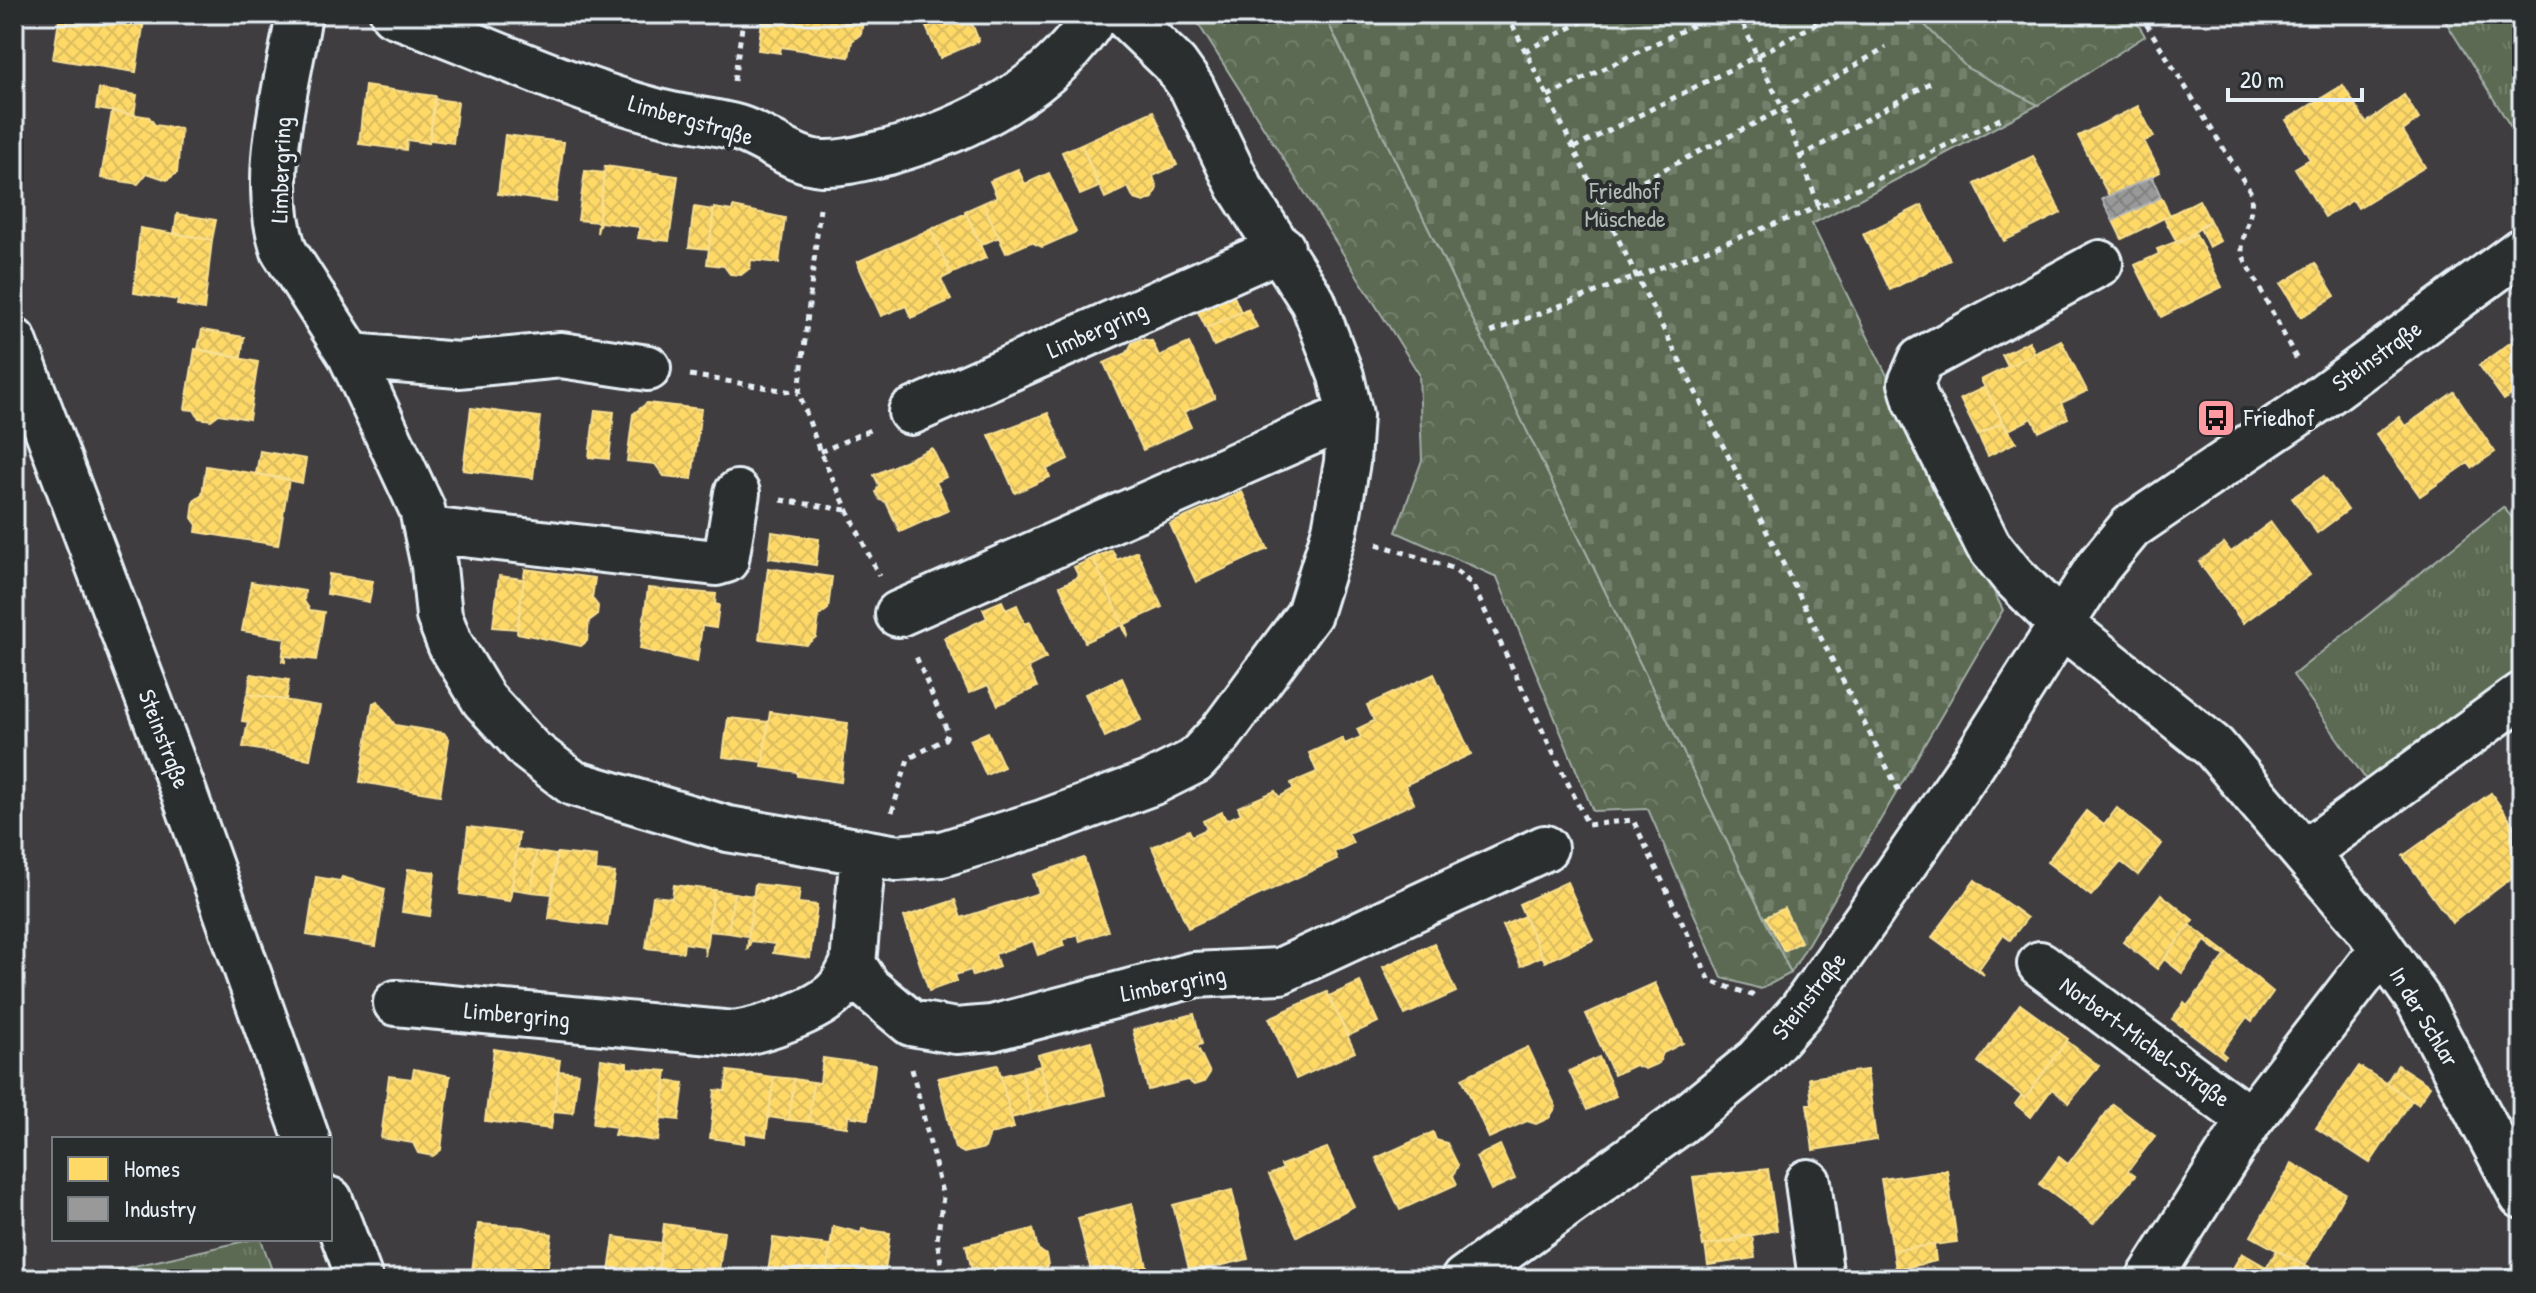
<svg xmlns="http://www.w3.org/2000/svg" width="2536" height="1293" font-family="'Patrick Hand',sans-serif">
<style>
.grass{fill:url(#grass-tufts);stroke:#a2aea6;stroke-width:2}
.forest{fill:url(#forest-crowns);stroke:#a2aea6;stroke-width:2}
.cemetery{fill:url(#cemetery-stones);stroke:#a2aea6;stroke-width:2}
.homes{fill:url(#homes-cross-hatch);stroke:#f8e092;stroke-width:2}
.industry{fill:url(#industry-cross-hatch);stroke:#b1b3b6;stroke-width:2}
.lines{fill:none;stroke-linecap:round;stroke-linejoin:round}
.minor-casing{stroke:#e8f1f8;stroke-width:50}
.path{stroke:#e8f1f8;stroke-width:5;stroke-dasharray:6 6;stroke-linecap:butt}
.minor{stroke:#2a2d2e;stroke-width:44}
.labels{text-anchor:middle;stroke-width:8;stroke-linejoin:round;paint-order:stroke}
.street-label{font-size:24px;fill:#e8f1f8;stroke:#2a2d2e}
.park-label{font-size:24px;fill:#b0bbb6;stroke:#2a2d2e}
.poi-label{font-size:24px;fill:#e8f1f8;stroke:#2a2d2e;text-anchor:start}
</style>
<defs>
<pattern id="grass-tufts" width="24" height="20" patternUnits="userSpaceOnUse" patternTransform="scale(2)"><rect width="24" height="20" fill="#5b6a53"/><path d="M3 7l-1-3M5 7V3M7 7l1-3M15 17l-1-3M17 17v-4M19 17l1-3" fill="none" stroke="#73806c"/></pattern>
<pattern id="forest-crowns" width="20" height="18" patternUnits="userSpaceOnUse" patternTransform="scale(2)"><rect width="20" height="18" fill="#5b6a53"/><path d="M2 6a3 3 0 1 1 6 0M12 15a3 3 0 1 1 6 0" fill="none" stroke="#73806c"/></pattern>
<pattern id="cemetery-stones" width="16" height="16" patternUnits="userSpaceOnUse" patternTransform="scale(2)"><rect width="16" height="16" fill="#5b6a53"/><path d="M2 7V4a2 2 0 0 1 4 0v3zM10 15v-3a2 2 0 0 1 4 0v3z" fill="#73806c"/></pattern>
<pattern id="homes-cross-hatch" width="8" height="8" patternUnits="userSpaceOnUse" patternTransform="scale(2)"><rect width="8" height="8" fill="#ffd966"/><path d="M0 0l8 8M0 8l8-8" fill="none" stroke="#dabc60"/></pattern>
<pattern id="industry-cross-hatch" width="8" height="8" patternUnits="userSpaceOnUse" patternTransform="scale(2)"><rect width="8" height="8" fill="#999"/><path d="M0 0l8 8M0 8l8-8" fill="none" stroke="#808181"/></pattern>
</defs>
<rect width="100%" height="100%" fill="#403d40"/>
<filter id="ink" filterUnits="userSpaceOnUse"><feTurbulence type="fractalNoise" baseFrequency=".0125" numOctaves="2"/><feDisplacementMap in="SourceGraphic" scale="16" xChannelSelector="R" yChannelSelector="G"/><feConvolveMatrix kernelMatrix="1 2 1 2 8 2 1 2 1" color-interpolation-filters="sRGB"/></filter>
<g filter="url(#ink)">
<path class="grass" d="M2441,14H2522V145Z
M2503,507L2522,529V667L2367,781L2293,675Z
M254,1239H261L275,1279H77Z"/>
<path class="forest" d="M1192,14H1324L1791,973L1761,989L1722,978L1648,809L1593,811L1497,577L1396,532L1422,460L1419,374Z
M1914,14H2132L2145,36L2038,105L1966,68Z"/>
<path class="cemetery" d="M1324,14H1914L1967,68L2038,105L1812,224L2003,610L1791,973Z"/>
<path class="homes" d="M60,14H145L136,72L53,59Z
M763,14H857L863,22L861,34L852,41L849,57L781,47L780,53L758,50Z
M932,14H968L979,41L940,58L922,18Z
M2343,85L2366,123L2404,95L2419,119L2403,131L2425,167L2358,208L2353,200L2325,217L2295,168L2310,159L2286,120Z
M365,86L435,96L429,143L407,140L406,150L359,144Z
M99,89L137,95L134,115L96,109Z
M435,99L458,102L453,143L430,140Z
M2138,106L2154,137L2144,141L2160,172L2110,198L2078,136Z
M112,111L149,117L155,125L181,129L177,173L167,180L147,173L138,184L101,178Z
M1153,111L1177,165L1153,176L1157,188L1153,198L1144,202L1134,199L1128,187L1105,198L1081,144Z
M505,135L564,142L556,202L498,194Z
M1081,144L1099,187L1080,195L1062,152Z
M2033,156L2061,213L2004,241L1975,184Z
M605,166L678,176L669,241L638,238L640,227L600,222L597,233Z
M1018,169L1025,184L1049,173L1076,232L1042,247L1031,242L1006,253L983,203L997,197L990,181Z
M585,171L604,173L598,222L578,220Z
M2161,197L2170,215L2122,239L2113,221Z
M2199,200L2210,221L2178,244L2164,218Z
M983,203L999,237L981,245L965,211Z
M1922,205L1950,260L1890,290L1863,234Z
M694,207L714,210L709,249L689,247Z
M733,207L785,218L779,263L751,260L750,268L741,275L730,274L724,266L707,264L714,208L732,211Z
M966,213L986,258L951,274L931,229Z
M177,214L216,220L212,240L174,233Z
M2210,221L2220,241L2209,247L2199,226Z
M140,228L212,240L204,310L177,305L178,300L134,293Z
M931,229L951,274L941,279L951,300L911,318L906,306L881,316L857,262Z
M2196,234L2222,287L2161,317L2135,265L2159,254L2157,249Z
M2315,263L2335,296L2301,317L2281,284Z
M1233,294L1241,312L1206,328L1197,310Z
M1248,309L1257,327L1214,346L1206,328Z
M202,330L244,337L241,357L198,349Z
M2522,330V356L2512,338Z
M1141,339L1152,341L1159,356L1189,343L1215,398L1184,412L1191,427L1143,450L1104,363L1127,353L1132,343Z
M2061,340L2087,391L2061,403L2068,418L2039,432L2032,418L2007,431L1981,380Z
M2029,341L2035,353L2008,367L2002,355Z
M2513,341L2522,357V388L2504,400L2479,365Z
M195,349L258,362L249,419L219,414L211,420L199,418L194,410L185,409Z
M1985,387L2003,422L1978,435L1960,399Z
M2454,392L2495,452L2472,468L2468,463L2420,496L2376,434L2399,417L2405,426Z
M647,403L701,409L692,479L664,476L655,464L627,461L633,414Z
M471,408L540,417L533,478L463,470Z
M595,410L614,412L609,459L589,457Z
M1048,413L1068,459L1047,469L1050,477L1015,493L989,435Z
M2003,422L2016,442L1988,456L1978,435Z
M932,448L946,477L936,482L949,510L900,532L886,502L880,500L876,492L879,485L874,475Z
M260,451L306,459L302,483L256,474Z
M206,466L289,479L278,545L196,532L197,525L192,518L194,501L202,495Z
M2324,476L2348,510L2317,533L2292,498Z
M1242,492L1268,549L1196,582L1170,524Z
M2271,522L2310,575L2243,623L2199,562L2224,543L2231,552Z
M772,532L819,539L816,565L769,558Z
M1112,550L1117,560L1137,551L1162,607L1125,624L1128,635L1093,558Z
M1093,558L1128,635L1127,636L1122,625L1085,642L1060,586L1079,577L1074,567Z
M768,568L832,577L828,609L819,616L816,637L806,645L759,639Z
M525,569L595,578L592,598L598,606L597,615L589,621L587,641L581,646L517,633Z
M329,574L373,581L369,602L327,594Z
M499,576L524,579L517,629L493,627Z
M251,582L305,591L304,601L310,610L324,612L316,660L285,656V662L282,661L285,638L242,631Z
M648,588L716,594L715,604L719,605L716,628L702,626L697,662L640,649Z
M1002,601L1006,610L1017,605L1025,624L1030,622L1046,658L1028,667L1037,687L998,705L988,685L969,693L944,638L987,618L983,609Z
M251,674L289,680L286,700L248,694Z
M1434,674L1471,754L1405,785L1414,803L1348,833L1353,843L1334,852L1337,859L1188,928L1152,847L1189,830L1192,836L1207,829L1203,821L1222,812L1226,820L1241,814L1238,807L1275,791L1279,797L1293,789L1291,783L1317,772L1309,753L1342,738L1345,744L1361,737L1357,729L1374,721L1367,705Z
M1122,678L1141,720L1105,737L1085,694Z
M247,694L320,706L310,759L243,747L248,722L242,721Z
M378,701L395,725L444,733L449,740L440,795L360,782L373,703Z
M770,712L848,723L841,782L797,776V772L762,767Z
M728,718L768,722L763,762L723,757Z
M988,732L1004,767L986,775L970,740Z
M2491,793L2522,837V870L2452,923L2403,856Z
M2117,808L2162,844L2138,875L2121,862L2091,896L2047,862L2086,811L2104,825Z
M468,827L519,833L510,901L460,894Z
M517,849L536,852L532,892L512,889Z
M536,852L556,855L552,894L532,892Z
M557,853L597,857L596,871L615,873L607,926L549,919Z
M1084,858L1108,931L1080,941L1078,934L1062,940L1064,946L1038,955L1033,941L995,954L999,967L973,976L971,970L955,975L957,981L929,991L904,917L955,900L961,918L1039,893L1033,875Z
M408,869L435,872L430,916L402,912Z
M316,877L340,881L342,877L385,889L376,946L307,935Z
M1975,880L2027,918L2010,940L2003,935L1979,969L1984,975L1932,937Z
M1567,882L1593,940L1545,962L1519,904Z
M755,884L800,889L798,903L817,905L810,958L773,953L775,944L751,941L747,950Z
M674,885L714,890L705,956L704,946L684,943L683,952L646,948L653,896L672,898Z
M714,890L734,893L728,933L708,931Z
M734,893L754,896L748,936L728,933Z
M2161,894L2193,920L2157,969L2123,942Z
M1784,908L1801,942L1784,951L1766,917Z
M1524,916L1542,956L1521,966L1502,926Z
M2190,925L2223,950L2220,953L2205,941L2182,973L2164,959Z
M1434,943L1456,992L1405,1015L1383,967Z
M2223,950L2273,992L2252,1021L2247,1017L2221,1052L2226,1056L2224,1058L2172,1019L2184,1003L2187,1006L2225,956L2220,953Z
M1360,982L1378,1022L1348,1036L1329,996Z
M1655,983L1683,1043L1663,1053L1659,1063L1645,1069L1635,1065L1614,1075L1586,1014Z
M1327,992L1355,1052L1296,1079L1269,1018Z
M2020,1004L2068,1039L2025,1098L1978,1062Z
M1194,1014L1202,1044L1197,1046L1210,1073L1204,1082L1194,1085L1187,1080L1148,1090L1133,1030Z
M1091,1041L1105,1095L1051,1108L1038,1055Z
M2067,1041L2099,1066L2069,1103L2052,1089L2031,1117L2015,1104L2021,1096L2025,1098Z
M1528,1047L1556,1107L1549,1118L1536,1124L1527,1121L1489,1138L1462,1078Z
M494,1049L560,1060L551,1129L485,1121Z
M1599,1057L1616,1096L1587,1110L1569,1071Z
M823,1058L875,1065L868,1119L848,1116L847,1127L809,1122L813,1082L820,1083Z
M601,1059L627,1063V1068L667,1071L658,1141L614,1135L616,1127L593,1124Z
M998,1065L1014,1128L990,1134L985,1148L964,1153L955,1148L938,1078Z
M2398,1065L2430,1086L2418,1104L2386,1083Z
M1040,1066L1051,1108L1031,1113L1021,1071Z
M2359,1066L2412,1100L2370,1163L2316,1128Z
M414,1069L450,1076L441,1150L433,1156L418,1153L413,1143L381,1138L389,1076L412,1079Z
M1867,1070L1876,1140L1813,1150L1807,1104H1812L1809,1078Z
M558,1071L578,1073L573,1113L554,1111Z
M728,1071L774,1077L766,1136L745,1133L744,1143L710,1138L715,1090L725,1091Z
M1021,1071L1031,1113L1011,1118L1001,1076Z
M774,1077L794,1079L789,1120L768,1117Z
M794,1079L813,1082L809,1122L789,1120Z
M665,1081L684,1083L679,1120L661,1118Z
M2113,1104L2155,1136L2128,1171L2135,1176L2093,1224L2039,1184L2059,1157L2068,1164Z
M1433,1132L1436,1140L1447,1143L1458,1165L1453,1176L1457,1184L1400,1210L1376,1158Z
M1500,1145L1515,1179L1491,1190L1476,1157Z
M1327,1148L1354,1206L1297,1236L1269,1175L1283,1169L1281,1165Z
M2292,1163L2345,1193L2305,1266L2251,1236Z
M1768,1169L1777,1230L1703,1246L1693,1177Z
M1947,1170L1957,1242L1893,1250L1881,1179Z
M1232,1190L1248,1259L1190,1273L1173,1205Z
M1132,1204L1150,1279H1093L1078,1218Z
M478,1224L524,1227L552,1234L546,1279H471Z
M664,1224L724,1232L718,1279L658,1275Z
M833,1226L861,1233L862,1229L890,1233L884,1279H826Z
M1033,1229L1038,1249L1046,1255L1048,1265L1044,1279H974L966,1245Z
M1752,1234L1755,1258L1708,1265L1705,1245L1737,1241L1736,1236Z
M614,1237L662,1243L656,1279H608Z
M773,1238L830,1245L826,1279H767Z
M1934,1245L1936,1261L1896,1270L1893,1250Z
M2277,1250L2311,1269L2306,1279H2288L2267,1267Z
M2242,1253L2273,1271L2268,1279H2242L2230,1273Z"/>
<path class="industry" d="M2152,177L2161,197L2113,221L2102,199Z"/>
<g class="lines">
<g class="minor-casing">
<path id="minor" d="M299,14C287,89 259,177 284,251L351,356L422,509L434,566L439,616L450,644L484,700L530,750L573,783L728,829L897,858L942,854L1045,822L1153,782L1195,761L1221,733L1309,614L1335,530L1347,462L1350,415L1341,376L1313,302L1239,186L1192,88L1175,64L1123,14
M393,14C480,45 565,87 655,111C682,119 712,120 738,128C767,137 792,161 822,163C845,164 866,157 888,152C967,130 1052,88 1096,14
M2100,263L1921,360L1911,383L1916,400L1988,545L2012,575L2062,625L2214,747L2367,927L2418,999L2522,1196
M14,341L184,793L307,1139
M351,356L458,365L561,355L648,368
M911,412L1282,248
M428,530L716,563L726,560L737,493
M898,614L1350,415
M2306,852L2522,695
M853,964L863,852
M2040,964L2250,1120
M396,1003L734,1034C762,1030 823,1010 840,987C845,981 849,972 853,964L868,987L911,1023L956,1031L992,1028L1193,975L1280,971L1545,848
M1808,1182L1821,1279
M330,1200L360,1279
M1464,1279L1678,1124L1757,1060L1776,1039L1801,1011L1867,918L1974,762L2098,567L2131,527L2318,400L2522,250
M2149,1279L2250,1120L2382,949"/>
</g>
<path class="path" d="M1507,14L1638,279L1900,793
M1739,14L1757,56L1834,14
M2140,14L2250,191C2256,214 2241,231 2242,254L2297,360
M1525,51L1597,14
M734,81L744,14
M1548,96L1716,14
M1574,148L1757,56L1783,109L1819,207L2002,118
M1800,157L1930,83
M1600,202L1783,109L1886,47
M820,208L799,393L820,452L879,576
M1491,332L1819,207
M690,375L799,393
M820,452L870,430
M781,500L846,510
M1377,544L1452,568L1472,584L1588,825L1633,820L1710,981L1755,996
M892,812L908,759L945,739L948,733L915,654
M912,1069L943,1197L937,1240L944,1279"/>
<use href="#minor" class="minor"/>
</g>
</g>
<defs>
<g id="bus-square" transform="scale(2)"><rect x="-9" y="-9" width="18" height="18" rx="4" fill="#ff9aa2" stroke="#2a2d2e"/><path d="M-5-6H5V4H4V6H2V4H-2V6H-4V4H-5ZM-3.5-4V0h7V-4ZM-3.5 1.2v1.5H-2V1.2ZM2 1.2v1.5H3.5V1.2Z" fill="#111"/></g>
</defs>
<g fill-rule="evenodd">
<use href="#bus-square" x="2216" y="418"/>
</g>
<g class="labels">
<g class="street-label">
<text transform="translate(691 120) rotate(16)" y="8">Limbergstraße</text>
<text transform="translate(281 170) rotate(-88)" y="8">Limbergring</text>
<text transform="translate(1097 330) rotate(-24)" y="8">Limbergring</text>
<text transform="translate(2377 356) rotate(-36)" y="8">Steinstraße</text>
<text transform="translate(164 739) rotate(69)" y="8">Steinstraße</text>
<text transform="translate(1173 984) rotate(-11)" y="8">Limbergring</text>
<text transform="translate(1809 996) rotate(-52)" y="8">Steinstraße</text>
<text transform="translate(517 1015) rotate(5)" y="8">Limbergring</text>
<text transform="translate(2424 1017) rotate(59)" y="8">In der Schlar</text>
<text transform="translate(2145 1042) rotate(36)" y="8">Norbert-Michel-Straße</text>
</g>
<g class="park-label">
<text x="1625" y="199">Friedhof<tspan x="1625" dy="28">Müschede</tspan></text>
</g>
<g class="poi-label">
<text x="2244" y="426">Friedhof</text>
</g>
</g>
<rect width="2536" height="1293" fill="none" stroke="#2a2d2e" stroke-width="48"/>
<rect x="24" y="24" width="2488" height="1245" fill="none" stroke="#e8f1f8" stroke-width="3" filter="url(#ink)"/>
<rect x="52" y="1137" width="280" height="104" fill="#2a2d2e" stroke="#767b7f" stroke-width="2"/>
<rect x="68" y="1157" width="40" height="24" fill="#ffd966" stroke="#767b7f" stroke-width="2"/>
<text x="124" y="1177" font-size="24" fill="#e8f1f8">Homes</text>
<rect x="68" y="1197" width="40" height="24" fill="#999999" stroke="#767b7f" stroke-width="2"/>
<text x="124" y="1217" font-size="24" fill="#e8f1f8">Industry</text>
<path d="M2228 88v12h134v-12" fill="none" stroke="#e8f1f8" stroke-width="4"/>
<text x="2240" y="88" font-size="24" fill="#e8f1f8" stroke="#2a2d2e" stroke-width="6" paint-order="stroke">20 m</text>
</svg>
